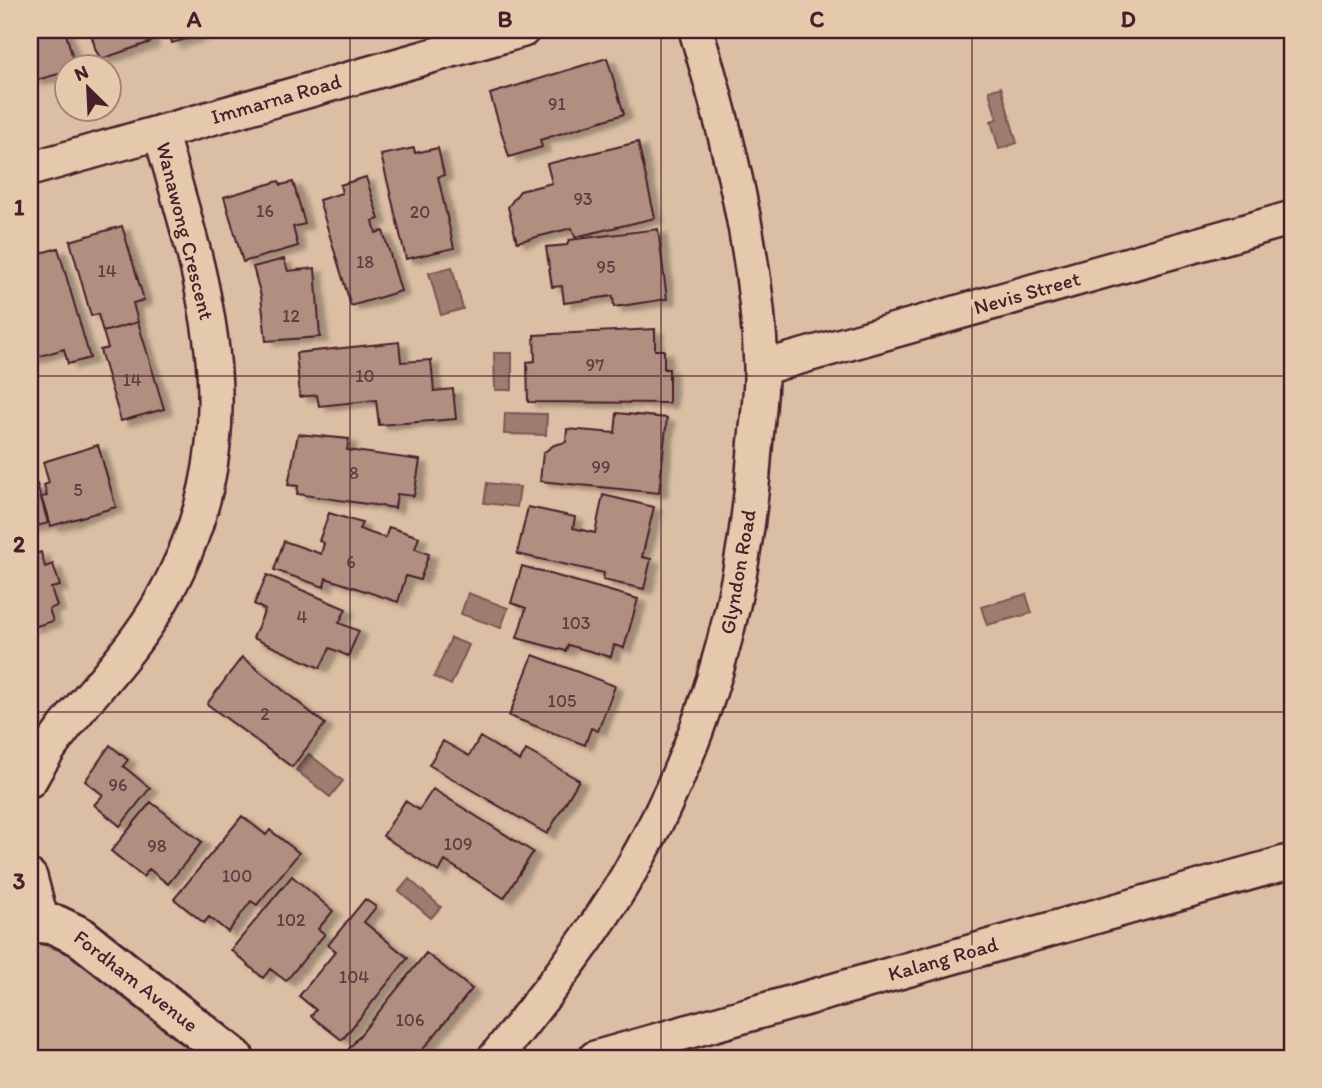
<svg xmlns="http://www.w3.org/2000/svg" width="1322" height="1088" font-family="Itim,sans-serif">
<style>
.green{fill:#c3a490;stroke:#86625e;stroke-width:2}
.water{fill:#9e7b70;stroke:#7c5654;stroke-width:2}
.building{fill:#b08f81;stroke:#4a1f2b;stroke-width:2;filter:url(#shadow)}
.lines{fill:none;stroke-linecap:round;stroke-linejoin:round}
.street-casing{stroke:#4a1f2b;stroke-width:38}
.secondary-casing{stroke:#4a1f2b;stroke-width:44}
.street{stroke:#e4c9ac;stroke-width:33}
.secondary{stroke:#e4c9ac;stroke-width:38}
.grid{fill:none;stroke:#4a1f2b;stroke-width:2;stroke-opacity:0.55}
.labels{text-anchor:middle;stroke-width:7;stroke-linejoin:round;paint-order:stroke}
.number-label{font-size:18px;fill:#643b40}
.street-label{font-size:21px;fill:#4a1f2b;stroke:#e4c9ac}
.neatline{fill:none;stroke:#4a1f2b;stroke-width:2.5}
.grid-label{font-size:23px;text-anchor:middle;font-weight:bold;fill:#4a1f2b}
</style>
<defs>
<filter id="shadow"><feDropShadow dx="8" dy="4.5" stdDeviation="2" flood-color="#0004"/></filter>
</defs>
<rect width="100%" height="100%" fill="#dbbfa4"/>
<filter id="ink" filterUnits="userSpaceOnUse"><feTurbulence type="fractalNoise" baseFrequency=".0143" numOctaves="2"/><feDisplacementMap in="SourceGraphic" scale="14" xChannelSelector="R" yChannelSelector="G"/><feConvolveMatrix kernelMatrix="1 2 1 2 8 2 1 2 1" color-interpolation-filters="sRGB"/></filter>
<g filter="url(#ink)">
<path class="green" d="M30,944H41L73,955L205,1058H30Z"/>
<path class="water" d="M1001,87L1017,143L999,149L991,121L997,119L989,91Z
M452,267L463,309L441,315L429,273Z
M512,353V390H495L494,353Z
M505,413L547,414L546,435L504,434Z
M487,483L520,487L517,507L484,503Z
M468,593L508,608L501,628L461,614Z
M1026,594L1032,613L987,625L981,607Z
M451,638L469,645L451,685L434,677Z
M309,754L343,781L330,797L296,770Z
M409,879L441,907L431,918L399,891Z"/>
<path class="building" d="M30,30H65L75,66H66V72L33,81Z
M90,30H148L151,42L101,59L96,51Z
M169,30H218L172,43Z
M607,58L624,114L540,140L542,147L509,157L490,94Z
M638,142L655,218L575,237L572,228L517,242L508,207L520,191L552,183L547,164Z
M414,148L415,153L438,148L444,175L438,177L454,248L406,259L381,155Z
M366,177L379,219L373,221L376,233L383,231L401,291L351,306L319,200L342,193L340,185Z
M279,181L281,185L293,182L305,224L293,227L298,246L243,262L224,197Z
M122,226L144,300L133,303L138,322L103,332L98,314L91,316L70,241Z
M658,229L667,299L614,307L613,296L564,303L562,286L552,287L546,247L567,245L569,240Z
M58,248L90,358L68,364L64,349L30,359V256Z
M284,259L288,271L315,268L320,337L266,341L261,296L253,267Z
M138,322L164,409L121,421L100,350L108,348L103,332Z
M655,329V350H664V369H669V403L528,402L527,362L535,361L534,335Z
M399,342L401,362L431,360L434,391L453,389L456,419L379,425L376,400L319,406L317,395L300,397L296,353Z
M617,413L667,418L659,493L540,481L543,453L554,445L566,442L567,429L615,433Z
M298,434L349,439L347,450L420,460L414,496L397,494L395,508L297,494L298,486L288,485Z
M98,445L116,507L51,526L41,497L47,496L44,485L49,483L43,462Z
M37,484L48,523L30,528V486Z
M603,495L654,507L642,557L651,559L644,589L603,580L604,573L517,554L528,507L575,517L573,528L595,533Z
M329,513L362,523L359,529L385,538L389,527L419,537L415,549L429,554L420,580L406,576L398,602L326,578L324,587L274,570L284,541L321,554L324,543L319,541Z
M41,552L45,567L53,564L60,586L51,588L57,606L49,609L53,621L30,628V556Z
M522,566L638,599L624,648L614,645L611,657L568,645L566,651L517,638L526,608L511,603Z
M267,575L346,609L339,623L359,631L348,656L330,648L320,668L253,638L265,610L254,604Z
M533,655L615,686L598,731L591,728L585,745L509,716Z
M242,657L325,724L292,767L207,704Z
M480,737L520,761L526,750L579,780L547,834L429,765L443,741L469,756Z
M110,745L128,760L123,766L150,788L120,826L94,805L103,795L85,781Z
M433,789L533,852L504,898L445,861L439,872L383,836L405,801L419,810Z
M151,802L202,842L168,884L149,869L143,877L111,851Z
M242,816L266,835L270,830L299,853L257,905L251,901L228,932L209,917L204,923L174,899Z
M292,876L333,911L318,929L325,934L286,981L270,969L263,978L231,950Z
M365,899L376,907L364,922L408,958L342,1040L311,1016L316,1010L299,996L336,951L328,945Z
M426,953L472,989L416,1058H359L348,1050Z"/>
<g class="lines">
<g class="street-casing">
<path id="street" d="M30,169L523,30
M761,368L1292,218
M30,780C64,716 122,668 159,605C255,440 209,300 160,132
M30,877L42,922
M495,1058C542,999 590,940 628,875C705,743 745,600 755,449C757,422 762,394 761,366C757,252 728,138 696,30
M595,1058L1292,861"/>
</g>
<g class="secondary-casing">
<path id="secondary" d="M30,922L56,925L81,937L234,1058"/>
</g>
<use href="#street" class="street"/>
<use href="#secondary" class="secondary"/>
</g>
</g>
<path class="grid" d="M350,30V1058M661,30V1058M972,30V1058M30,376H1292M30,712H1292"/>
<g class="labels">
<g class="number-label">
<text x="557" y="110">91</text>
<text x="583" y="205">93</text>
<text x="265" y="217">16</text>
<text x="420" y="218">20</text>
<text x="365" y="268">18</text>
<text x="606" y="273">95</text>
<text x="107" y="277">14</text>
<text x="291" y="322">12</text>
<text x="595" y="371">97</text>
<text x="365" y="382">10</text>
<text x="132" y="386">14</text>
<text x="601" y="473">99</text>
<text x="354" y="479">8</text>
<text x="78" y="496">5</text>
<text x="351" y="568">6</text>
<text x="302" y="623">4</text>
<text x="576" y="629">103</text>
<text x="562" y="707">105</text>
<text x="265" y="720">2</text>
<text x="118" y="791">96</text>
<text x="458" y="850">109</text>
<text x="157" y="852">98</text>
<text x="237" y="882">100</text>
<text x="291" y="926">102</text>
<text x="354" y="983">104</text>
<text x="410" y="1026">106</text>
</g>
<g class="street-label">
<text transform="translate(276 99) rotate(-16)" y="7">Immarna Road</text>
<text transform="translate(185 231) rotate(76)" y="7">Wanawong Crescent</text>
<text transform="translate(1027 293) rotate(-16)" y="7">Nevis Street</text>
<text transform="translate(738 572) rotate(-80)" y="7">Glyndon Road</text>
<text transform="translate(943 959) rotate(-16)" y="7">Kalang Road</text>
<text transform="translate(136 981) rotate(38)" y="7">Fordham Avenue</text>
</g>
</g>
<rect width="1322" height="1088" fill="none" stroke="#e4c9ac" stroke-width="77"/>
<g transform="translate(88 88) rotate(336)"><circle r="33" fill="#e4c9ac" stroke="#a68578" stroke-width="2"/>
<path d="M0-5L12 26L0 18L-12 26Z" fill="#4a1f2b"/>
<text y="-10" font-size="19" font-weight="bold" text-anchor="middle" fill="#4a1f2b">N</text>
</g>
<rect x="38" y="38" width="1246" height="1012" class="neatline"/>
<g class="grid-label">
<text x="194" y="27">A</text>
<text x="505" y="27">B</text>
<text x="817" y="27">C</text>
<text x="1128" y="27">D</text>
<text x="19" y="215">1</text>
<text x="19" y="552">2</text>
<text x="19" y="889">3</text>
</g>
</svg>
